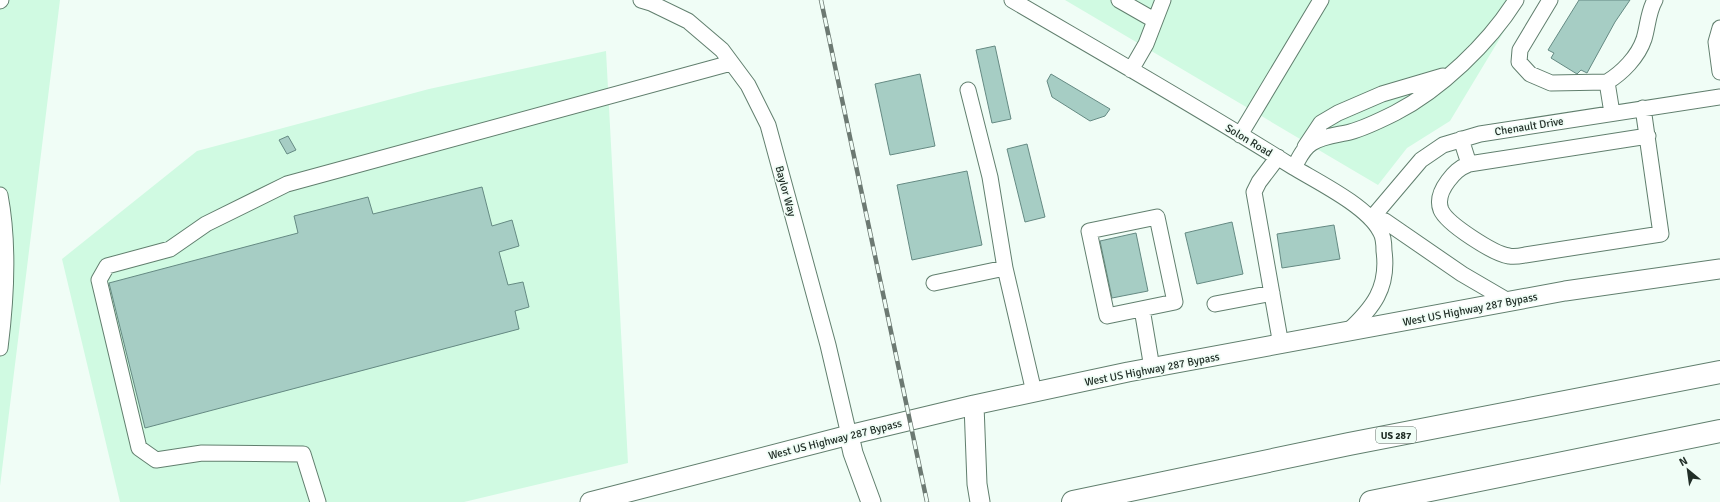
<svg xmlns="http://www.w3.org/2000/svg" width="1720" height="502" font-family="Signika,sans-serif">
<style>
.built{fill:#d0fae2}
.building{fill:#a6cdc4;stroke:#658a83}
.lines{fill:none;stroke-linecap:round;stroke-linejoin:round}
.minor-casing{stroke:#617f6e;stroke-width:17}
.major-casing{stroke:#617f6e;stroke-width:21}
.highway-casing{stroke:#617f6e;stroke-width:24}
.minor{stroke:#fff;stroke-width:15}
.major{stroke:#fff;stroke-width:19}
.highway{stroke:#fff;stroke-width:22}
.rail-casing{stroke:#6c7972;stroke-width:4.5}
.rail{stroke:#f0fdf6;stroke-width:3;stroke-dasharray:9;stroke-linecap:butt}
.labels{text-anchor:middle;stroke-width:3.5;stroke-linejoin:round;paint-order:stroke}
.shield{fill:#f0fdf6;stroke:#5f6c65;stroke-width:1}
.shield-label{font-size:10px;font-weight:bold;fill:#212e27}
.street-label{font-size:11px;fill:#212e27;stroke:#f0fdf6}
</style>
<rect width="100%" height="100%" fill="#f0fdf6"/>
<path class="built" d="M0,0H60L0,486Z
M1065,0H1523L1450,121L1407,148L1378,185Z
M606,51L628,463L464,502H120L62,259L197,151L429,89Z"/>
<path class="building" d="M1579,0H1630L1615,22L1587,73L1581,70L1577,74L1551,58L1554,53L1548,50Z
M995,46L1011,119L992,123L976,50Z
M920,74L935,146L890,155L875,84Z
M1051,74L1110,109L1105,116L1090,121L1052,97L1047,81Z
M288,136L296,150L287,154L279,140Z
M1027,144L1045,217L1025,222L1007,149Z
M967,171L982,245L912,260L897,185Z
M482,187L492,226L512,220L519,246L499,252L508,285L523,282L529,307L515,311L519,329L145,428L109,283L298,233L294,216L368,197L373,214Z
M1232,222L1243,274L1197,284L1185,233Z
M1334,225L1340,259L1282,268L1277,234Z
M1136,233L1148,291L1112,298L1100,241Z"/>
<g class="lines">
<g class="minor-casing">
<path id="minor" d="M641,0L651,3L688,21L722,50L748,85L768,125L828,345L849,435
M1012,0C1106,55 1201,109 1293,167C1318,182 1367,206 1380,231C1384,237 1384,245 1384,251C1389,288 1373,308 1347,332
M1119,0L1154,20
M1550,0L1520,50L1519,62L1530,74L1551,83L1607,82L1612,113
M0,1L1,0
M1720,28L1716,42L1720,72
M1131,70L1146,44L1163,0
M1607,82C1622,73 1638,57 1644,39C1648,26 1648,12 1655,0
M968,90L990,177L1005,268
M1240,135L1321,0
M1461,139L1469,164C1459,168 1454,173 1448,181C1442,189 1437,200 1441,210C1447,224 1494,254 1509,256C1514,257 1520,256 1525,255L1661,234L1643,108
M1305,147L1321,123L1338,113L1382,94L1443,76
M1278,157L1259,182L1254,192L1281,345
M1469,164L1648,136
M1294,167C1299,159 1303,148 1312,143C1323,136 1338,135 1350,132C1365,128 1381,120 1395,113C1440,90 1489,43 1516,0
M0,195C9,242 6,301 0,348
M1157,217L1175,302L1107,316L1089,231Z
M1371,219L1421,160L1443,145L1480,134L1720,97
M1371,219L1385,221L1462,274L1510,302
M934,283L1005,268L1034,392
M1215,304L1272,293
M1142,309L1152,368
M318,502L303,454L202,453L156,460L139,448L99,280L107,266L170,249L206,224L287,184L731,63"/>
</g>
<g class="major-casing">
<path id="major" d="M974,405L977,484L980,502
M849,435L853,453L871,502
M590,502L849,435L974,405L1128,372L1565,291L1720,269"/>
</g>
<g class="highway-casing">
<path id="highway" d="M1073,502L1349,444L1720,372
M1371,502L1720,431"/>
</g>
<use href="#minor" class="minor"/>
<use href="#major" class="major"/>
<use href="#highway" class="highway"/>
<g class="rail-casing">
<path id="rail" d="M821,0L927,502"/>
</g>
<use href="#rail" class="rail"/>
</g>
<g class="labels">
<rect class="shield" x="1376" y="427" width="40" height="16" rx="3"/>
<g class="shield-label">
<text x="1396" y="439">US 287</text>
</g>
<g class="street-label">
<text transform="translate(1529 126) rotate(-9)" y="4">Chenault Drive</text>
<text transform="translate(1249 140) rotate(31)" y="4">Solon Road</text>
<text transform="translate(786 191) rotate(75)" y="4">Baylor Way</text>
<text transform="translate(1470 309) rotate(-11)" y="4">West US Highway 287 Bypass</text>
<text transform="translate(1152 369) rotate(-11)" y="4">West US Highway 287 Bypass</text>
<text transform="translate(835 439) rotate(-14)" y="4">West US Highway 287 Bypass</text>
</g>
</g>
<g transform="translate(1688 470) rotate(331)" stroke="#f0fdf6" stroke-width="3" paint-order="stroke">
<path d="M0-3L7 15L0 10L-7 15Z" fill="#212e27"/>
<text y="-6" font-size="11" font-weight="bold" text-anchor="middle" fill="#212e27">N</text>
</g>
</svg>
